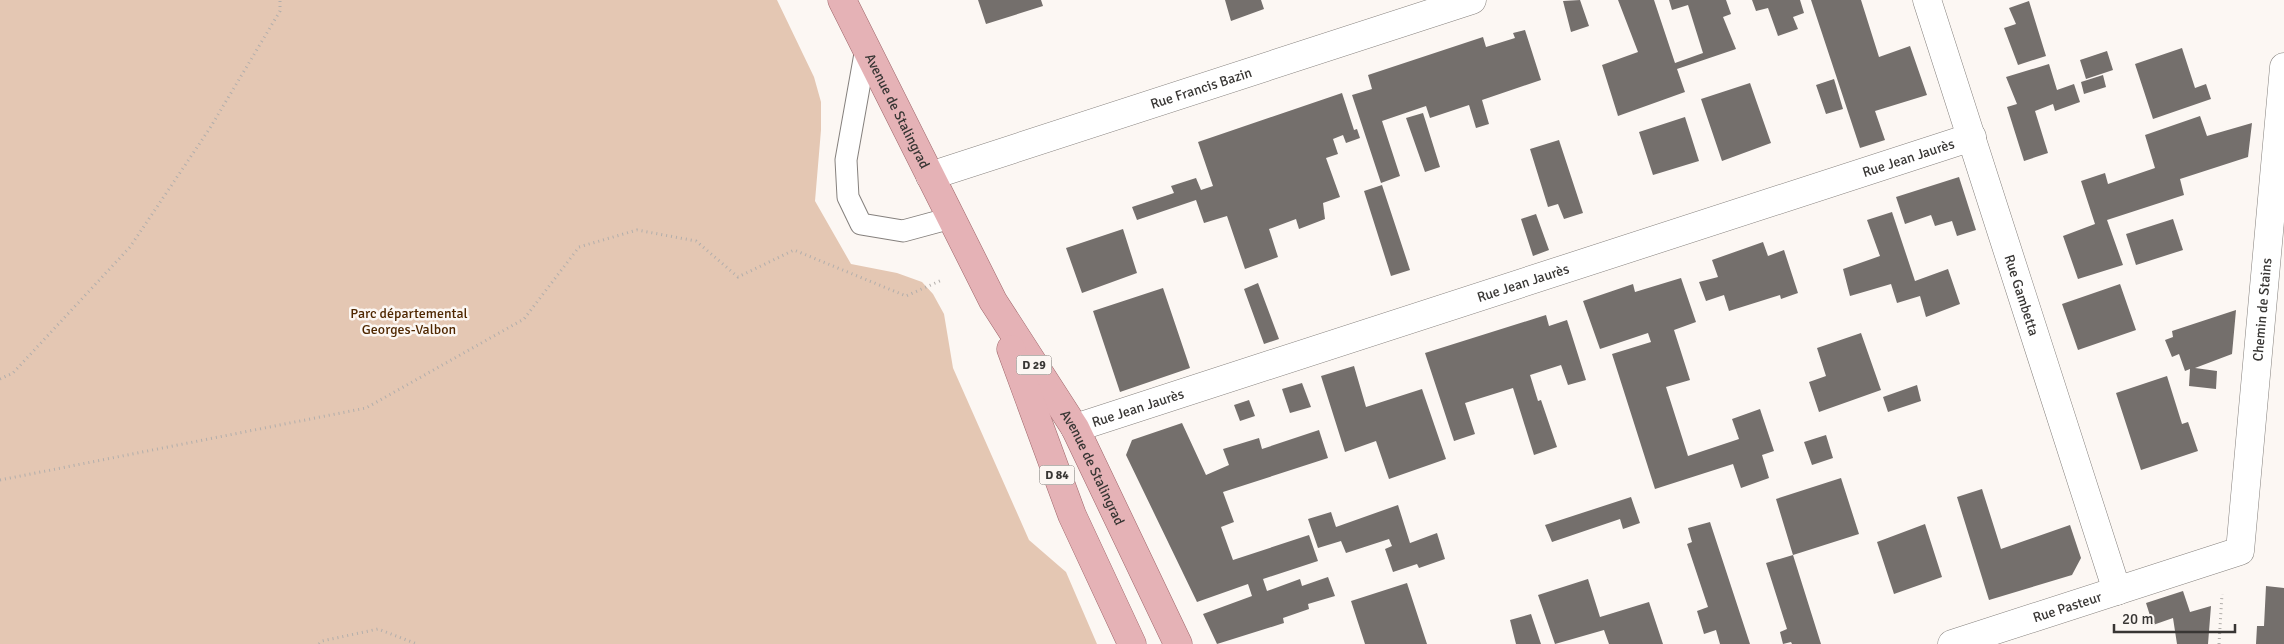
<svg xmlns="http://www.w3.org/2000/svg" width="2284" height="644" font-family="Signika,sans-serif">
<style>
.green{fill:#e4c7b3}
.building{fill:#746f6c}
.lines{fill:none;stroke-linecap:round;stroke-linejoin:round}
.lane-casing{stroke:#85807d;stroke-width:23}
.street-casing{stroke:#85807d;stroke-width:29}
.primary-casing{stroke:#9d6569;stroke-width:29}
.path{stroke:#b2aeab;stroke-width:3;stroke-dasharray:1 4;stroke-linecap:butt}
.lane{stroke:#fff;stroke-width:21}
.street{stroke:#fff;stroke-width:28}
.primary{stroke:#e5b2b6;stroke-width:28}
.labels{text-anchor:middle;stroke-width:5;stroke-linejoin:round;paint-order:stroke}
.shield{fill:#fcf7f3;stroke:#73706d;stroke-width:1}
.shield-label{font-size:12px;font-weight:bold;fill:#383634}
.street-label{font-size:14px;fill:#383634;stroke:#fcf7f3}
.park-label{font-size:14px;fill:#4f2701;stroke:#fcf7f3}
</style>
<rect width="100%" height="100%" fill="#fcf7f3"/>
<path class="green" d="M0,0H777L814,77L821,102V130L815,201L851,264L897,273L922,282L933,294L944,314L953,368L1029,540L1066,572L1097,644H0Z"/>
<path class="building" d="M978,0H1041L1043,6L986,24Z
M1225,0H1261L1264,9L1231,21Z
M1580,0L1589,26L1571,32L1563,1Z
M1618,0H1654L1675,63L1703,53L1688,5L1672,10L1669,0H1726L1731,14L1723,17L1736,49L1677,69L1685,92L1618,116L1602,65L1638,52Z
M1752,0H1800L1804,13L1793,17L1798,29L1778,36L1768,8L1756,11Z
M1811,0H1861L1879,57L1910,46L1927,95L1875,111L1885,140L1860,148Z
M2029,1L2046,56L2018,65L2004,28L2016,24L2009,8Z
M1525,30L1541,80L1482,100L1489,124L1476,128L1469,105L1430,118L1426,106L1382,121L1400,176L1381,183L1352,95L1372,89L1368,75L1483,37L1486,47L1515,38L1513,33Z
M2182,48L2195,88L2206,84L2211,99L2153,119L2135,64Z
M2107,51L2113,70L2086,79L2080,60Z
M2049,64L2057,90L2074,84L2080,102L2055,111L2053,104L2035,111L2048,153L2024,161L2007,107L2017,104L2006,77Z
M2103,75L2106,87L2084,94L2081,82Z
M1834,79L1843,109L1826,114L1816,85Z
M1750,83L1771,143L1722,161L1701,99Z
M1342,93L1354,130L1357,129L1360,138L1346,143L1343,135L1333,139L1338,154L1326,158L1340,197L1323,203L1325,219L1299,229L1296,219L1269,229L1278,257L1245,269L1227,216L1204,223L1196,200L1137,220L1132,207L1174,193L1171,186L1196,178L1201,190L1213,186L1198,142Z
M1423,113L1440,167L1425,172L1406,118Z
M2200,116L2207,136L2252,123L2248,157L2180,179L2184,195L2107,220L2123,265L2078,279L2063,236L2095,224L2081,181L2105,173L2108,184L2155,168L2145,135Z
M1685,117L1699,161L1653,175L1639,132Z
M1559,140L1583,213L1564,219L1558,204L1548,207L1530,149Z
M1959,177L1976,230L1957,236L1952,221L1935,226L1931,215L1905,224L1896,197Z
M1382,185L1410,270L1391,276L1364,191Z
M1892,212L1915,281L1948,269L1960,304L1926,317L1920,296L1897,303L1891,284L1850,296L1843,269L1880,256L1867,220Z
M1536,214L1549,250L1533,256L1521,219Z
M2173,219L2183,250L2136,265L2126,234Z
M1123,229L1137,273L1082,293L1066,248Z
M1763,242L1768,256L1784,250L1798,293L1781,299L1780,295L1729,311L1724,295L1706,301L1699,282L1718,277L1712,260Z
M1681,278L1696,322L1674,330L1690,380L1666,387L1688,456L1739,439L1732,419L1760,409L1774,451L1762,455L1769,478L1741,488L1733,464L1655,489L1612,354L1651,342L1648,333L1600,349L1583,301L1633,284L1635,292Z
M1258,283L1279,339L1264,344L1244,289Z
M2120,284L2136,330L2078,350L2062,304Z
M1163,288L1190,368L1120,392L1093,311Z
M2236,310L2232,354L2195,368L2217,371L2216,389L2189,386L2190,369L2185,371L2179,354L2172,357L2165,340L2173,337L2172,331Z
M1546,315L1549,326L1567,320L1586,380L1568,385L1561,365L1530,375L1538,401L1541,400L1557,447L1534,455L1513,388L1465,403L1475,434L1454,441L1425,353Z
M1861,333L1881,390L1819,412L1809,382L1826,376L1817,348Z
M1354,366L1366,407L1422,389L1446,459L1389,479L1376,441L1345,452L1321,376Z
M2167,376L2182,424L2188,422L2198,451L2141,470L2116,393Z
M1302,383L1311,407L1290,413L1282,389Z
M1917,385L1921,401L1888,412L1883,397Z
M1249,400L1255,416L1240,421L1234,405Z
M1182,423L1206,475L1229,465L1223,449L1259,438L1262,449L1319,430L1328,458L1223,492L1234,522L1221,527L1233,560L1309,535L1318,561L1263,579L1267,591L1300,579L1302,586L1328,577L1335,596L1308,604L1309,609L1283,618L1284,623L1217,644L1203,614L1252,596L1248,584L1197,602L1126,455L1132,440Z
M1826,435L1833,458L1812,465L1804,442Z
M1841,478L1859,534L1793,555L1776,499Z
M1982,489L2001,549L2070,525L2081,558L2072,575L1989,600L1957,497Z
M1631,497L1640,523L1623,529L1620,519L1552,542L1545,525Z
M1398,505L1410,543L1437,533L1445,559L1419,568L1417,564L1393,572L1385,549L1392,546L1389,539L1346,553L1341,541L1318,548L1308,519L1331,512L1336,527Z
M1710,522L1750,644H1720L1716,630L1704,634L1697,611L1708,607L1687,544L1692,542L1688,528Z
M1925,524L1942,577L1894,594L1877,542Z
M1793,555L1821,644H1792L1791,642L1783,644L1780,632L1787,629L1766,563Z
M1588,579L1600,617L1649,602L1663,644H1609L1604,630L1555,644L1538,595Z
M1407,583L1427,644H1365L1351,601Z
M2266,586L2284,588V644H2256L2257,626H2264Z
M2183,591L2190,612L2211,606L2208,644H2177L2173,618L2153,625L2146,603Z
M1531,614L1541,644H1516L1510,620Z"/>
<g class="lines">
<g class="lane-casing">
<path id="lane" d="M866,48L846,160L848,197L861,224L903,231L951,218"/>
</g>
<g class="street-casing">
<g id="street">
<path id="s1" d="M1927,0L2117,591"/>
<path id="s2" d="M930,176L1472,0"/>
<path id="s3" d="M1075,428L1972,137"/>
<path id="s4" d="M1952,644L2240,551L2284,67"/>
</g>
</g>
<g class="primary-casing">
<g id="primary">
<path id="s5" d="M842,0L993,301L1075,428L1178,644"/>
<path d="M1011,349L1072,515L1132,644"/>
</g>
</g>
<path class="path" d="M0,379L13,373L130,247L210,128L280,11V0
M0,480L366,408L524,319L579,247L637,230L696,241L738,277L794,250L906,296L942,280
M319,644L322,641L378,629L417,644
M2219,644L2222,594"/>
<use href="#lane" class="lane"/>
<use href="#street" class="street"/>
<use href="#primary" class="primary"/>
</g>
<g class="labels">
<g class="shield">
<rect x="1016.5" y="355.5" width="35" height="19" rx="4"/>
<rect x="1039.5" y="465.5" width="35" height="19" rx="4"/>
</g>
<g class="shield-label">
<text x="1034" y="369">D 29</text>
<text x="1057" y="479">D 84</text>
</g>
<g class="street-label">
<text dy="5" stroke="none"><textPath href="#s2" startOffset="285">Rue Francis Bazin</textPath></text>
<text dy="5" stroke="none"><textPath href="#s5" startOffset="124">Avenue de Stalingrad</textPath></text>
<text dy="5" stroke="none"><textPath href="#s3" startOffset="876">Rue Jean Jaurès</textPath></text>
<text dy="5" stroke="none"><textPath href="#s3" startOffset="471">Rue Jean Jaurès</textPath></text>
<text dy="5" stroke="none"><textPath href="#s1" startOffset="310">Rue Gambetta</textPath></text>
<text dy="5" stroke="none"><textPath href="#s4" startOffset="545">Chemin de Stains</textPath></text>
<text dy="5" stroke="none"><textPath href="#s3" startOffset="66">Rue Jean Jaurès</textPath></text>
<text dy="5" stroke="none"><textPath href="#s5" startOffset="531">Avenue de Stalingrad</textPath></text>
<text dy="5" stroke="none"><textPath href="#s4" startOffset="121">Rue Pasteur</textPath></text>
</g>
<g class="park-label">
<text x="409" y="318">Parc départemental<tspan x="409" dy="16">Georges-Valbon</tspan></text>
</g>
</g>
<path d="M2114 624v8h121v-8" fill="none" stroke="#383634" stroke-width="2.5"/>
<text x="2122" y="624" font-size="15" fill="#383634" stroke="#fcf7f3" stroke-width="4" paint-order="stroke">20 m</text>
</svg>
